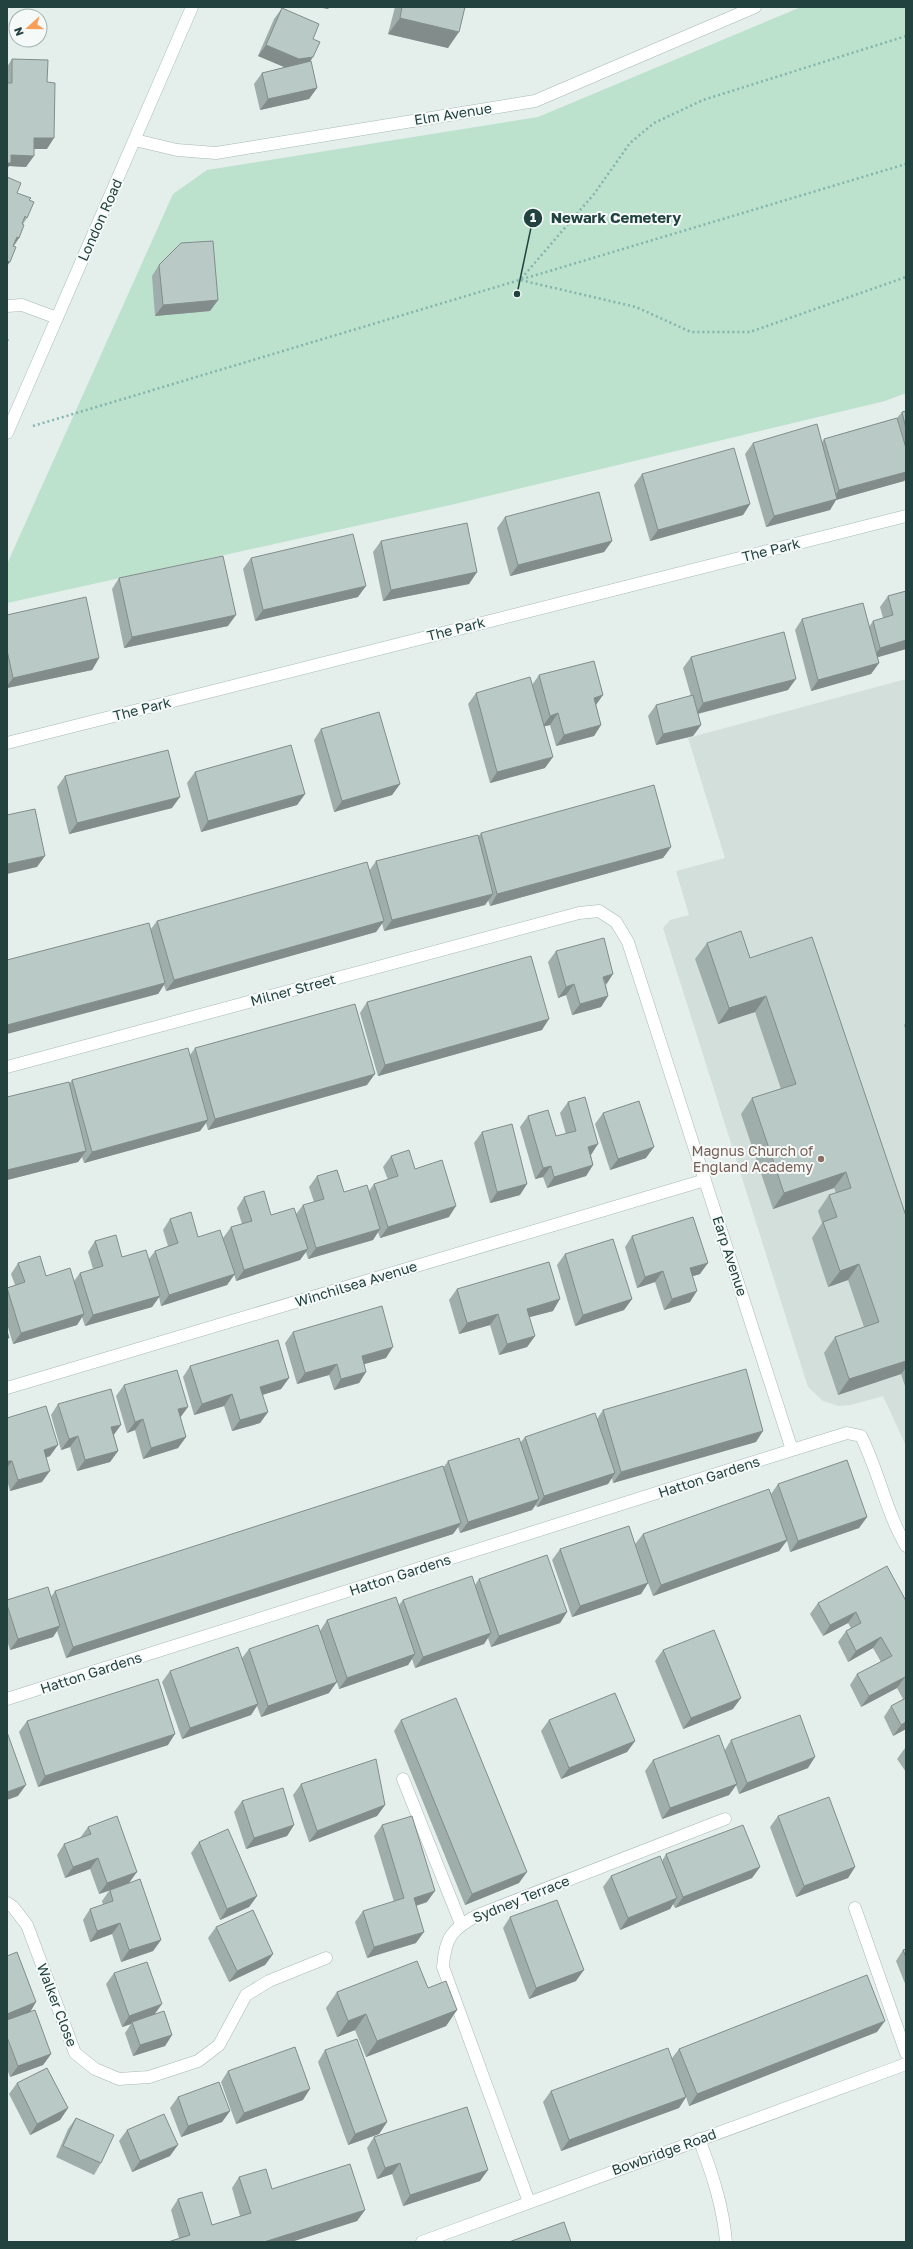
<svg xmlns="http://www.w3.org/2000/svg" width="913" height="2249" font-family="'Golos Text',sans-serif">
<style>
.built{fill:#d2dfdb}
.green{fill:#bce1cd}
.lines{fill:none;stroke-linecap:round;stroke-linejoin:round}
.service-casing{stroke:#a6b8b5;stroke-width:13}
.minor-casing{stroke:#a6b8b5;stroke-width:13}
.tertiary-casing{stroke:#a6b8b5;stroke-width:13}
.secondary-casing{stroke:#a2bbb7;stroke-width:13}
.path{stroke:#83b4ae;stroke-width:2.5;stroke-dasharray:2 3;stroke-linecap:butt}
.service{stroke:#fff;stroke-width:12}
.minor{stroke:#fff;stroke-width:12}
.tertiary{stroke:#fff;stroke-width:12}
.secondary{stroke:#fff;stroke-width:12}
.wall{fill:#9faeaa}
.shaded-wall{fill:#828d8b}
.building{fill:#b9cac6;stroke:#828d8b}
.education-dot{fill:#8d6e63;stroke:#f5faf9;stroke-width:1.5}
.labels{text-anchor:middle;stroke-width:4;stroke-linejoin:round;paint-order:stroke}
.street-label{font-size:14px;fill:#22423f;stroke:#f5faf9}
.education-label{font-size:14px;fill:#785e54;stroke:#f5faf9;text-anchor:end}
.leader{fill:none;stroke:#22423f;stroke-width:1.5}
.callout-dot{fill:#22423f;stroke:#f5faf9;stroke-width:1.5}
.mark-label{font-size:12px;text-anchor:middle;font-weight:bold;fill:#fff}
.callout-label{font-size:15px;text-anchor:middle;font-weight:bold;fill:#22423f;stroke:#f5faf9;stroke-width:4;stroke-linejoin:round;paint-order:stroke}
</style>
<rect width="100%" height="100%" fill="#e4efec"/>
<path class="built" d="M906,679V1446L883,1396L851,1405L838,1406L823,1401L808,1387L663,928L670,920L689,915L676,871L725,858L688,738Z"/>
<path class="green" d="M801,7H906V393L885,401L455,504L7,603V564L173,194L207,170L538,117Z"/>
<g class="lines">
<g class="service-casing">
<path id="service" d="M403,1779L461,1924
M855,1908L906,2053"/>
</g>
<g class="minor-casing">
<path id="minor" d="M135,140L177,150L216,153L535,101L755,7
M7,306L22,305L57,318
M7,743L906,516
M7,1067L579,913L599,911L616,922L628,942L792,1450L847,1433L861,1436C879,1472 886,1512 906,1546
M7,1388L705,1180
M7,1699L792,1450
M7,1903L13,1907L27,1925L75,2053L95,2069L119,2079L149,2077L198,2061L219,2045L246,1995L269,1981L326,1958
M699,2139C712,2173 723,2206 726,2242
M529,2202L443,1967C445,1937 452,1929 478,1915L725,1819"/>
</g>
<g class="tertiary-casing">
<path id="tertiary" d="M422,2242L906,2064"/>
</g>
<g class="secondary-casing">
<path id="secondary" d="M7,433L192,7"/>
</g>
<path class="path" d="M906,36L703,100L654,123L630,143L594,194L520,280L636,307L691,332H750L906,277
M7,341L8,339
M33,426L906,164"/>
<use href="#service" class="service"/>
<use href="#minor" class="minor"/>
<use href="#tertiary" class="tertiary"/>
<use href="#secondary" class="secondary"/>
</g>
<path class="wall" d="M395,7H465L448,48L388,34Z
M282,8L313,39L310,62L317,88L309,99L260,110L254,84L262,73L285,67L258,56L274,19Z
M12,59L47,82V149H34L26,167L9,166L7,169V67Z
M17,193L29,200L27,218L23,224L19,238L14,246Z
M159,265L218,300L210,311L155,316L152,276Z
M906,411V479L904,481L836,500L830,510L766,527L745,454L753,443L822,442L824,439L897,418L902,412Z
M642,474L750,504L743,515L650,541L634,485Z
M505,517L612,541L604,552L510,576L497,528Z
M381,541L477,572L469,584L383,601L373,552Z
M251,558L358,597L255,621L243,569Z
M119,578L228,626L124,648L112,589Z
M906,591V649L877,657L879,663L871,674L811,691L795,630L802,619L869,627L873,621L883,618L880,607L888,596Z
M7,615L99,658L92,670L7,688Z
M691,657L788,690L698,714L701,725L693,736L656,745L648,716L656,705L691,696L683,668Z
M539,675L603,695L596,705L601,725L594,736L556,746L550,725L544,726L545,768L490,783L468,704L476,693L532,685Z
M321,729L400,784L392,795L334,812L314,740Z
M195,772L305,794L297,805L201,832L187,783Z
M65,776L172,808L69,834L57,787Z
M481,833L671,847L663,858L490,906L488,900L485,905L384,931L382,923L376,932L166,991L164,985L158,994L151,929L157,921L369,871L376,861L478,837Z
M707,943L750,958L906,1216V1389L901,1374L838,1395L824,1353L835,1337L864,1327L848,1280L828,1287L812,1238L822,1223L818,1211L829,1195L836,1193L834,1188L773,1209L741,1114L752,1098L781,1089L755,1012L718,1024L695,959Z
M556,951L606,985L608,996L601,1007L572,1015L566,995L558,998L548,962Z
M367,1002L542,1030L378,1076L360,1013Z
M906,1023V1031L904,1025Z
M195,1048L367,1085L208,1130L206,1123L200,1131L84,1163L82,1157L78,1162L7,1180V1097L69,1084L72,1080L190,1055Z
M568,1102L591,1155L593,1165L586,1176L547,1188L543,1177L535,1179L520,1127L528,1116L556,1136L566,1134L560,1113Z
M603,1113L646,1158L610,1170L595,1124Z
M482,1132L520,1195L490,1203L474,1143Z
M391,1156L415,1169L449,1217L380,1238L378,1232L373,1240L308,1259L306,1252L300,1260L236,1281L234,1274L227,1285L161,1306L159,1297L152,1307L85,1326L82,1317L77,1325L13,1344L7,1324V1288L15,1285L11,1274L18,1263L46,1276L74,1281L80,1273L93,1269L88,1252L95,1241L122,1257L149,1259L155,1251L168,1246L163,1230L170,1219L198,1237L223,1238L231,1227L242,1224L237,1208L244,1197L271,1215L296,1214L303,1205L314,1202L309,1187L317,1176L344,1192L369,1191L374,1184L388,1180L383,1167Z
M632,1236L700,1274L693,1276L690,1302L664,1310L655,1282L637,1288L625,1247Z
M565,1254L632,1299L624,1310L575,1326L557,1265Z
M457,1289L553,1311L529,1317L535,1336L527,1347L499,1355L490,1325L459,1334L449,1300Z
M293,1332L386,1358L364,1364L366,1372L359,1383L334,1390L329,1375L297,1384L285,1343Z
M190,1366L289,1378L281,1389L262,1395L268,1412L260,1423L232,1431L224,1406L194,1415L183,1377Z
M124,1385L180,1418L186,1437L178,1448L143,1459L135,1430L127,1433L116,1396Z
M58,1404L114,1435L118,1451L110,1462L77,1471L70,1447L61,1450L51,1415Z
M603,1410L756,1442L613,1483L612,1478L608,1484L537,1507L536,1505L532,1510L460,1533L458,1527L453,1534L66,1658L57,1631L53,1637L10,1650L7,1640V1600L51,1597L55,1591L443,1468L448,1461L521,1442L525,1437L597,1419Z
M7,1418L50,1456L46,1458L42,1482L10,1491L7,1480Z
M778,1484L867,1517L859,1528L790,1552L787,1541L779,1551L653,1596L648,1583L641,1594L572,1617L552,1560L560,1549L635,1544L643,1534L771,1494Z
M479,1579L567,1612L560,1623L491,1647L488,1638L484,1644L415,1668L412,1659L408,1665L339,1689L334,1672L329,1693L261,1717L257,1706L251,1715L182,1739L162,1682L170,1671L242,1658L249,1649L320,1631L327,1620L399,1605L403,1600L475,1585Z
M906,1601V1729L893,1736L884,1717L891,1706L903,1699L897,1688L861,1707L850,1685L857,1674L881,1662L873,1648L848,1662L838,1642L846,1631L851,1628L848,1623L823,1636L810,1614L818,1603Z
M663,1650L733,1709L683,1729L655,1661Z
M401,1720L519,1883L465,1905L394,1731Z
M549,1720L635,1741L627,1752L561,1779L541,1731Z
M27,1721L168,1745L38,1787L19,1732Z
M731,1740L808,1768L739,1794L736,1785L729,1795L662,1819L645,1771L653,1760L725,1750Z
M905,1748H906V1772L897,1759Z
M301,1784L385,1805L377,1816L309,1842L293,1795Z
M242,1801L294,1825L287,1836L246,1849L234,1812Z
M778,1816L855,1867L848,1878L796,1897L770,1827Z
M382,1825L427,1902L416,1906V1943L367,1958L355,1922L363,1911L394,1902L374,1836Z
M88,1827L129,1883L161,1940L153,1951L121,1962L112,1934L90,1942L83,1920L90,1909L103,1905L102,1901L109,1891L99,1894L90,1869L65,1878L57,1855L64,1844L80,1838Z
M199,1842L257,1896L249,1907L220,1920L191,1853Z
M666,1854L760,1867L752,1878L675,1908L673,1904L670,1909L620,1930L603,1887L611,1876L662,1861Z
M510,1917L576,1981L529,1999L503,1928Z
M216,1927L273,1954L265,1965L229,1982L208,1938Z
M906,1949V1986L896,1961L903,1950Z
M7,1956L30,2012L51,2054L43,2065L10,2077L7,2069Z
M114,1973L155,2014L172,2035L165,2046L133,2056L125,2033L131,2024L122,2027L106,1984Z
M428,1988L457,2010L446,2026L366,2057L355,2030L337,2037L326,2008L337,1992Z
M877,2032L689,2106L686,2097L679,2108L561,2151L543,2102L551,2091L672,2058L679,2049Z
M325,2050L387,2122L379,2134L348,2145L318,2062Z
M228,2071L303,2100L236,2124L221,2082Z
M17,2083L68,2108L60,2120L30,2135L9,2094Z
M178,2097L230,2111L222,2122L181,2137L170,2108Z
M76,2118L101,2163L94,2175L56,2157L68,2129Z
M127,2130L170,2156L132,2172L119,2141Z
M374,2137L480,2181L403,2206L392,2174L377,2179L367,2148Z
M239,2177L272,2189L365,2210L357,2221L291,2242H168L179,2238L171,2210L178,2199L212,2225L240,2216L232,2188Z"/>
<path class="shaded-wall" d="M317,7H330L328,9Z
M400,18L459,32L448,48L388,34Z
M266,45L313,57L306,68L291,70L258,56Z
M317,88L309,99L260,110L268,99Z
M34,138H54L47,149H26Z
M11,155L34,156L26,167L9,166L7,169V161Z
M17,237L19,238L11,249Z
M7,261L10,262L7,266Z
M218,300L210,311L155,316L163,305Z
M906,472V479L904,481L836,500L830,510L766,527L774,516L832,500L839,490Z
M750,504L743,515L650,541L658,530Z
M612,541L604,552L510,576L518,565Z
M477,572L469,584L383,601L391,590Z
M366,586L358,597L255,621L263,610Z
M236,615L228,626L124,648L132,637Z
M906,640V649L872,659L880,648Z
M99,658L92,670L7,688V686L13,678Z
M879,663L871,674L811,691L818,680Z
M796,679L788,690L696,714L703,703Z
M603,695L595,706L594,698Z
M558,713L550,725L542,727L550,716Z
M601,725L594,736L556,746L564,735Z
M701,725L693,736L656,745L663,734Z
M553,757L545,768L490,783L497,772Z
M400,784L392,795L334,812L342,801Z
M305,794L297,805L201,832L208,821Z
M180,797L172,808L69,834L77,823Z
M671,847L663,858L490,906L497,894Z
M45,856L37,867L7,874V864Z
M493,894L485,905L384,931L392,920Z
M384,921L376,932L166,991L174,980Z
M613,974L606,985L603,977Z
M165,983L158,994L7,1034V1025Z
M574,984L566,995L558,998L566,987Z
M608,996L601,1007L572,1015L580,1004Z
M766,996L755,1012L718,1024L729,1008Z
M549,1019L542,1030L378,1076L385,1065Z
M375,1074L367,1085L208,1130L215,1119Z
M208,1120L200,1131L84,1163L92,1152Z
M598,1144L591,1155L580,1158L588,1147Z
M654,1147L646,1158L610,1170L618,1159Z
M86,1151L78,1162L7,1180V1170Z
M593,1165L586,1176L547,1188L554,1177Z
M551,1166L543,1177L535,1179L543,1168Z
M846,1172L834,1188L773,1209L784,1193Z
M527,1184L520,1195L490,1203L497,1192Z
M456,1206L449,1217L380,1238L388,1227Z
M380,1229L373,1240L308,1259L316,1248Z
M308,1249L300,1260L236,1281L244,1270Z
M708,1263L700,1274L683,1279L690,1268Z
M859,1264L848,1280L828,1287L840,1271Z
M663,1271L655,1282L637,1288L645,1277Z
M235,1274L227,1285L161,1306L169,1295Z
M697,1291L690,1302L664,1310L672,1299Z
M160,1296L152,1307L85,1326L93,1315Z
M560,1299L553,1311L519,1320L527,1309Z
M632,1299L624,1310L575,1326L583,1315Z
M84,1314L77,1325L13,1344L21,1333Z
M498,1314L490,1325L459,1334L467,1323Z
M535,1336L527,1347L499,1355L507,1344Z
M393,1347L386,1358L354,1367L362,1356Z
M906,1361V1368L901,1374L838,1395L849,1379Z
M337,1364L329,1375L297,1384L305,1373Z
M366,1372L359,1383L334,1390L341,1379Z
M289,1378L281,1389L252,1398L260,1387Z
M232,1394L224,1406L194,1415L202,1404Z
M188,1407L180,1418L178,1409Z
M268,1412L260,1423L232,1431L240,1420Z
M143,1419L135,1430L127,1433L135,1422Z
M121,1425L113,1436L111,1427Z
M763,1431L756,1442L613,1483L621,1472Z
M78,1436L70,1447L61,1450L69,1439Z
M186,1437L178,1448L143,1459L151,1448Z
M58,1445L50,1456L36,1461L44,1450Z
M118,1451L110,1462L77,1471L85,1460Z
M7,1461H12L7,1468Z
M50,1471L42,1482L10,1491L18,1480Z
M615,1473L608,1484L537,1507L544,1496Z
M539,1499L532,1510L460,1533L468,1522Z
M867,1517L859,1528L790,1552L798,1541Z
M461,1523L453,1534L66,1658L73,1647Z
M787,1540L779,1551L653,1596L661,1585Z
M648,1583L641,1594L572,1617L580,1606Z
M567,1612L560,1623L491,1647L499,1636Z
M856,1612L848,1623L823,1636L830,1625Z
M60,1626L53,1637L10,1650L18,1639Z
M491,1633L484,1644L415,1668L423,1657Z
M881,1637L873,1648L848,1662L856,1651Z
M415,1654L408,1665L339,1689L347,1678Z
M905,1677L897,1688L861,1707L869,1696Z
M337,1682L329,1693L261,1717L268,1706Z
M741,1698L733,1709L683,1729L691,1718Z
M258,1704L251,1715L182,1739L190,1728Z
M906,1722V1729L893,1736L901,1725Z
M175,1734L168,1745L38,1787L45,1776Z
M635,1741L627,1752L561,1779L569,1768Z
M815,1757L808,1768L739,1794L747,1783Z
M737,1784L729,1795L662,1819L670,1808Z
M26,1785L18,1796L7,1800V1792Z
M385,1805L377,1816L309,1842L317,1831Z
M294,1825L287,1836L246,1849L254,1838Z
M98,1858L90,1869L65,1878L73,1867Z
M760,1867L752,1878L675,1908L683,1897Z
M855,1867L848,1878L796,1897L804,1886Z
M137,1872L129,1883L99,1894L107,1883Z
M527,1872L519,1883L465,1905L472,1894Z
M435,1891L427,1902L406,1909L414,1898Z
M257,1896L249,1907L220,1920L227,1909Z
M677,1898L670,1909L620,1930L628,1918Z
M120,1923L112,1934L90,1942L97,1931Z
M424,1932L416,1943L367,1958L374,1947Z
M161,1940L153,1951L121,1962L129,1950Z
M273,1954L265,1965L229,1982L237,1971Z
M584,1970L576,1981L529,1999L536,1988Z
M36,2002L29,2014L7,2022V2014Z
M162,2004L154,2015L132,2022L131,2024L122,2027L129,2016Z
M457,2010L446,2026L366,2057L377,2041Z
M366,2014L355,2030L337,2037L348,2021Z
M885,2021L877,2032L689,2106L697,2094Z
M172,2035L165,2046L133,2056L140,2045Z
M51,2054L43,2065L10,2077L18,2066Z
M310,2089L303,2100L236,2124L244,2113Z
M686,2097L679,2108L561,2151L569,2140Z
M68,2108L60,2120L30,2135L37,2124Z
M230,2111L222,2122L181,2137L188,2126Z
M387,2122L379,2134L348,2145L355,2134Z
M178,2145L170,2156L132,2172L140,2161Z
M400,2163L392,2174L377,2179L385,2168Z
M488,2170L480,2181L403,2206L410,2195Z
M365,2210L357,2221L291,2242H264Z"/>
<path class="building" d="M402,7H465L459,32L400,18Z
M282,8L319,24L313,39L320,42L313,57L299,59L266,45Z
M12,59L48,60L47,82L55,83L54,138H34V156L11,155V163H7V83H12Z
M311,61L317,88L268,99L262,73Z
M7,177L21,183L17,193L31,198L29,200L34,202L27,218L25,216L22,224L24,225L19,238L17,237L13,246L16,247L10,262L7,261Z
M213,241L218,300L163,305L159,265L181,243Z
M906,411V429L902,412Z
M897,418L906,448V472L839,490L824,439Z
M817,424L837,499L774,516L753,443Z
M734,448L750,504L658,530L642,474Z
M599,492L612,541L518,565L505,517Z
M467,523L477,572L391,590L381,541Z
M353,534L366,586L263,610L251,558Z
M223,556L236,615L132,637L119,578Z
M906,591V640L880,648L873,621L893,615L888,596Z
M86,597L99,658L13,678L7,650V615Z
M863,603L879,663L818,680L802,619Z
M784,632L796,679L703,703L691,657Z
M594,661L603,695L594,698L601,725L564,735L558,713L550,716L539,675Z
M530,677L553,757L497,772L476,693Z
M693,695L701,725L663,734L656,705Z
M379,712L400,784L342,801L321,729Z
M291,745L305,794L208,821L195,772Z
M168,750L180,797L77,823L65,776Z
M654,785L671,847L497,894L481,833Z
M35,809L45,856L7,864V815Z
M478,835L493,894L392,920L376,861Z
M367,862L384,921L174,980L157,921Z
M149,923L165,983L7,1025V960Z
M741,931L750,958L812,937L906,1216V1361L849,1379L835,1337L879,1322L859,1264L840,1271L823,1222L837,1217L829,1195L851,1188L846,1172L784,1193L752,1098L796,1084L766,996L729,1008L707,943Z
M604,938L613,974L603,977L608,996L580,1004L574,984L566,987L556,951Z
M531,956L549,1019L385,1065L367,1002Z
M355,1004L375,1074L215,1119L195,1048Z
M188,1048L208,1120L92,1152L72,1080Z
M69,1082L86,1151L7,1170V1097Z
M585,1097L598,1144L588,1147L593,1165L554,1177L551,1166L543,1168L528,1116L548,1110L556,1136L576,1131L568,1102Z
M639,1101L654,1147L618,1159L603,1113Z
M512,1124L527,1184L497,1192L482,1132Z
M409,1150L415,1169L442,1160L456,1206L388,1227L374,1184L398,1176L391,1156Z
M337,1170L344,1192L367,1185L380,1229L316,1248L303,1205L324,1199L317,1176Z
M264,1191L271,1215L294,1208L308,1249L244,1270L231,1227L252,1221L244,1197Z
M191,1212L198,1237L220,1230L235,1274L169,1295L155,1251L178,1243L170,1219Z
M693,1217L708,1263L690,1268L697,1291L672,1299L663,1271L645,1277L632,1236Z
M116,1235L122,1257L146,1250L160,1296L93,1315L80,1273L103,1266L95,1241Z
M613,1239L632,1299L583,1315L565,1254Z
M40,1256L46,1276L70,1268L84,1314L21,1333L7,1288L25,1282L18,1263Z
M549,1262L560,1299L527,1309L535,1336L507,1344L498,1314L467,1323L457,1289Z
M382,1306L393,1347L362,1356L366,1372L341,1379L337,1364L305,1373L293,1332Z
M7,1331L9,1338H7Z
M278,1340L289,1378L260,1387L268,1412L240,1420L232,1394L202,1404L190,1366Z
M746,1369L763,1431L621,1472L603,1410Z
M177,1370L188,1407L178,1409L186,1437L151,1448L143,1419L135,1422L124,1385Z
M111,1389L121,1425L111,1427L118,1451L85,1460L78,1436L69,1439L58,1404Z
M46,1406L58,1445L44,1450L50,1471L18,1480L12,1461H7V1418Z
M595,1413L615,1473L544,1496L525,1437Z
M519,1438L539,1499L468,1522L448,1461Z
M847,1460L867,1517L798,1541L778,1484Z
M443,1466L461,1523L73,1647L55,1591Z
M769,1489L787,1540L661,1585L643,1534Z
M629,1526L648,1583L580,1606L560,1549Z
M547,1555L567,1612L499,1636L479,1579Z
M887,1566L906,1601V1679L905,1677L869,1696L857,1674L892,1656L881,1637L856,1651L846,1631L861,1623L856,1612L830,1625L818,1603Z
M472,1576L491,1633L423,1657L403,1600Z
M48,1587L60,1626L18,1639L7,1605V1600Z
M396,1597L415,1654L347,1678L327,1620Z
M318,1625L337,1682L268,1706L249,1649Z
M714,1630L741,1698L691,1718L663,1650Z
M238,1647L258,1704L190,1728L170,1671Z
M158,1679L175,1734L45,1776L27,1721Z
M615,1693L635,1741L569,1768L549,1720Z
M456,1698L527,1872L472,1894L401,1720Z
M906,1698V1722L901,1725L891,1706Z
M800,1715L815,1757L747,1783L731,1740Z
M7,1732L26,1785L7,1792Z
M719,1735L737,1784L670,1808L653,1760Z
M376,1759L385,1805L317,1831L301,1784Z
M283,1788L294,1825L254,1838L242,1801Z
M829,1797L855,1867L804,1886L778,1816Z
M117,1816L137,1872L107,1883L98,1858L73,1867L64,1844L91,1834L88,1827Z
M412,1816L435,1891L414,1898L424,1932L374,1947L363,1911L404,1898L382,1825Z
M743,1825L760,1867L683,1897L666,1854Z
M228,1829L257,1896L227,1909L199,1842Z
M660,1856L677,1898L628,1918L611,1876Z
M140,1879L161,1940L129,1950L120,1923L97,1931L90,1909L113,1901L110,1890Z
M557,1900L584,1970L536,1988L510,1917Z
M253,1910L273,1954L237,1971L216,1927Z
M906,1949V1957L903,1950Z
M17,1952L36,2002L7,2014V1956Z
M417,1961L428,1988L446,1981L457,2010L377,2041L366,2014L348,2021L337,1992Z
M147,1962L162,2004L129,2016L114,1973Z
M867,1975L885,2021L697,2094L679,2049Z
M35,2010L51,2054L18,2066L7,2037V2020Z
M164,2011L172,2035L140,2045L132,2022Z
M357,2039L387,2122L355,2134L325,2050Z
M295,2047L310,2089L244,2113L228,2071Z
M668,2048L686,2097L569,2140L551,2091Z
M47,2068L68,2108L37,2124L17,2083Z
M219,2082L230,2111L188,2126L178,2097Z
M467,2107L488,2170L410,2195L400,2163L385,2168L374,2137Z
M164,2114L178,2145L140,2161L127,2130Z
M76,2118L114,2135L101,2163L63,2146Z
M350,2164L365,2210L264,2242H168L190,2235L178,2199L202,2192L212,2225L251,2213L239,2177L266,2169L272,2189Z
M564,2222L571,2242H509Z"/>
<circle class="education-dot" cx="821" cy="1159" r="4"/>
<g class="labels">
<g class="street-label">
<text transform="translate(453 114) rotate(-9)" y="5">Elm Avenue</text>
<text transform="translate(100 220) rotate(-66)" y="5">London Road</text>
<text transform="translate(771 550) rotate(-14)" y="5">The Park</text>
<text transform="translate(456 629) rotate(-14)" y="5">The Park</text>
<text transform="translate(142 709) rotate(-14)" y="5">The Park</text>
<text transform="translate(293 990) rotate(-15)" y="5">Milner Street</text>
<text transform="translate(730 1256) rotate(72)" y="5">Earp Avenue</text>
<text transform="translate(356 1284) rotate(-17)" y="5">Winchilsea Avenue</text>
<text transform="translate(709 1477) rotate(-18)" y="5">Hatton Gardens</text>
<text transform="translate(400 1575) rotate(-18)" y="5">Hatton Gardens</text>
<text transform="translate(91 1673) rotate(-18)" y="5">Hatton Gardens</text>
<text transform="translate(521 1899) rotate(-22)" y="5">Sydney Terrace</text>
<text transform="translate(57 2005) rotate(69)" y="5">Walker Close</text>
<text transform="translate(664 2152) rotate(-20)" y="5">Bowbridge Road</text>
</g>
<g class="education-label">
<text x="813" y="1156">Magnus Church of<tspan x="813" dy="16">England Academy</tspan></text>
</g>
</g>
<path class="leader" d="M517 294L533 218"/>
<g class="callout-dot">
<circle cx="517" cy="294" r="4"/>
<circle cx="533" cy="218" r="10"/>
</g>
<g class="mark-label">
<text x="533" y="222">1</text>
</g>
<g class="callout-label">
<text x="616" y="223">Newark Cemetery</text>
</g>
<rect width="913" height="2249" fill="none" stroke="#22423f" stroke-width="16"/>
<g transform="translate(28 28) rotate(249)"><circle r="19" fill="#f5faf9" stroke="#a1b0af"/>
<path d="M0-3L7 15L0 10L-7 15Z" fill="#fa9f57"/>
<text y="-6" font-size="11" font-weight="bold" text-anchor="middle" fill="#22423f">N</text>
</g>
</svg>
